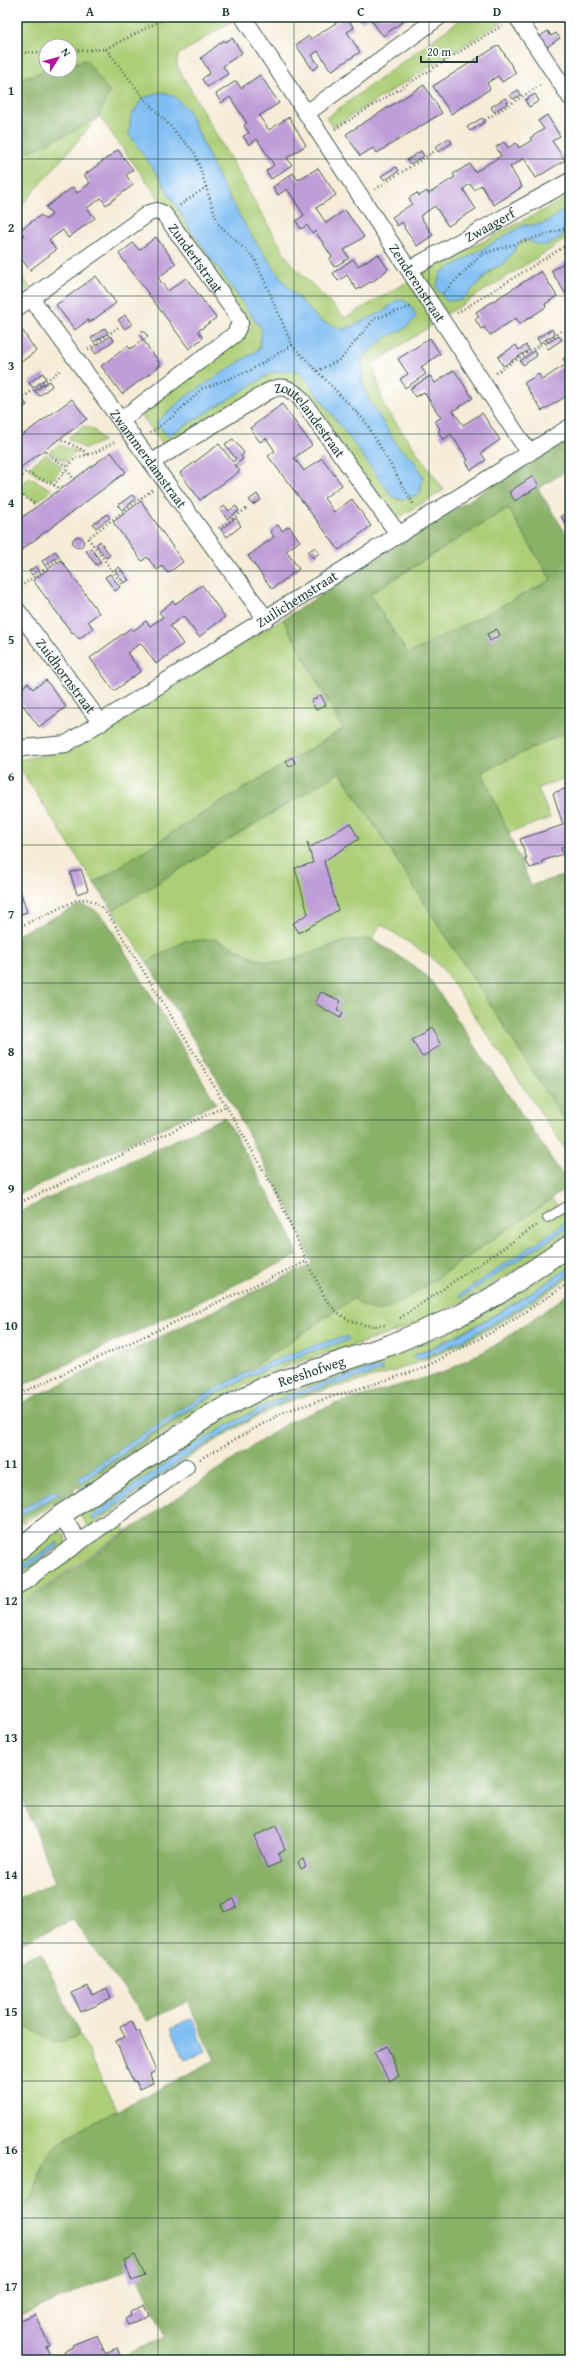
<svg xmlns="http://www.w3.org/2000/svg" width="587" height="2377" font-family="'Gentium Book Plus',serif">
<style>
.green{fill:#acce77;stroke:#668656;fill-rule:evenodd}
.forest{fill:#89b168;stroke:#54774e;fill-rule:evenodd}
.water{fill:#7ebdf2;stroke:#4e7d93}
.building{fill:#be9ed7}
.lines{fill:none;stroke-linecap:round;stroke-linejoin:round}
.service-casing{stroke:#3f574c;stroke-width:10}
.minor-casing{stroke:#3f574c;stroke-width:18}
.tertiary-casing{stroke:#3f574c;stroke-width:22}
.path{stroke:#3f574c;stroke-width:2.5;stroke-dasharray:1 3;stroke-linecap:butt}
.service{stroke:#fff;stroke-width:8}
.minor{stroke:#fff;stroke-width:16}
.tertiary{stroke:#fff;stroke-width:20}
.grid{fill:none;stroke:#1f3d34;stroke-width:1;stroke-opacity:0.55}
.labels{text-anchor:middle;stroke-width:3;stroke-linejoin:round;paint-order:stroke}
.street-label{font-size:14px;fill:#1f3d34;stroke:#fff}
.neatline{fill:none;stroke:#1f3d34;stroke-width:1.5}
.grid-label{font-size:13px;text-anchor:middle;font-weight:bold;fill:#1f3d34}
</style>
<rect width="100%" height="100%" fill="#fff"/>
<filter id="ink" filterUnits="userSpaceOnUse"><feTurbulence type="fractalNoise" baseFrequency=".025" numOctaves="2"/><feDisplacementMap in="SourceGraphic" scale="8" xChannelSelector="R" yChannelSelector="G"/><feConvolveMatrix kernelMatrix="1 2 1 2 8 2 1 2 1" color-interpolation-filters="sRGB"/></filter>
<filter id="wash" filterUnits="userSpaceOnUse"><feTurbulence type="fractalNoise" baseFrequency=".012" numOctaves="4" result="noise"/><feDisplacementMap in="SourceGraphic" scale="16" xChannelSelector="R" yChannelSelector="G"/><feGaussianBlur stdDeviation="0.9" result="paint"/><feColorMatrix in="noise" values="0 0 0 0 0 0 0 0 0 0 0 0 0 0 0 0 0 1.4 0 .05"/><feComposite in="paint" operator="in"/></filter>
<g filter="url(#wash)">
<rect width="100%" height="100%" fill="#f5ebd6"/>
<path class="green" d="M17,17H239L178,55L177,66L289,261L345,318L409,281L435,323L373,364L384,406L444,490L398,518L389,512L297,384L283,380L164,446L139,412L252,327L99,116L17,211V157L69,133L99,116L106,98L86,60L70,64V46H46V70H50L17,79ZM188,110L220,181L250,234L287,286L320,321L344,330L384,311L397,300L416,318L404,329L385,338L362,358V381L367,397L399,448L413,459L423,476L411,498L400,500L393,497L300,371L273,372L168,436L156,424L168,411L259,349L262,330L188,226L161,181Z
M464,17H502L504,21L333,127L326,118Z
M570,196V202C555,218 547,227 524,225L462,300L493,269L504,264L521,241C534,240 546,250 559,239C564,235 565,228 570,223V237L447,314L421,274Z
M17,269L31,289L17,299Z
M84,426L94,430L103,441L85,449L68,438Z
M59,445L79,452L72,455L67,462L49,452Z
M46,454L62,467L52,480L37,476L29,467Z
M29,477L52,490L36,502L19,490Z
M508,508L551,580L408,655L370,594Z
M283,619L343,729L198,816L94,883L17,764V760L70,751Z
M570,730V776L538,788L550,818L509,833L482,772Z
M340,772L570,1129V1156L445,972L432,958L381,924L372,939L348,940L281,963L256,959L236,948L185,941L147,962L113,910Z
M552,1199L565,1217L570,1214L568,1221L570,1232C515,1271 461,1308 397,1331C354,1347 307,1356 265,1376C198,1406 141,1450 80,1490L75,1481C146,1436 216,1387 295,1358L224,1385L354,1298L361,1305L379,1311L402,1302Z
M570,1258V1267C520,1301 470,1331 414,1355L416,1360C472,1340 522,1307 570,1274V1277C515,1316 459,1350 394,1371C358,1383 319,1389 284,1404C214,1435 152,1484 90,1528L80,1515C144,1473 205,1425 275,1394C317,1376 362,1367 404,1351C465,1329 518,1294 570,1258ZM382,1368L383,1370C348,1380 312,1389 279,1404C214,1434 152,1479 92,1518L196,1445L269,1403L300,1389Z
M70,1484L75,1493L17,1525V1517Z
M122,1522L126,1531L17,1605V1595Z
M60,1532L65,1535L66,1543L17,1578V1574L59,1543L17,1569V1558L54,1533Z
M17,2026C47,2029 44,2052 80,2035L117,2112C96,2122 56,2138 45,2159C35,2180 40,2197 17,2212Z"/>
<path class="forest" d="M86,60L110,93C104,100 104,108 99,115C92,125 31,150 17,157V79L50,70H70V64Z
M570,436V468L538,489L570,540V730L482,772L531,885L570,874V1129L340,772L113,910L94,883L198,816L343,729L283,619ZM508,508L551,580L408,654L370,594Z
M80,905L94,909L107,922L216,1103L17,1195V935Z
M214,939L236,948L256,959L281,963L348,940L372,939L421,971L432,982L570,1186L402,1302L378,1312L361,1305L354,1298L75,1489L17,1521V1405L312,1264L295,1221L231,1102L147,962L185,941Z
M225,1117L286,1225L298,1255L23,1385L17,1376V1213Z
M570,1293V2360H113L165,2337L134,2266L17,2317V2212L33,2197L45,2159L55,2146L87,2126L215,2060L188,2002L147,2021L73,1920L17,1944V1899L56,1882L17,1786V1607L290,1421L338,1403L442,1373L494,1346Z
M41,1952L80,2035C44,2052 47,2029 17,2026V1962Z"/>
<path class="water" d="M161,92L174,96L188,110L220,181L250,234L287,286L320,321L344,330L384,311L397,300L406,301L413,309L416,318L404,329L385,338L362,358V381L367,397L399,448L413,459L423,476L420,493C411,498 403,501 393,497L300,371L273,372L168,436L156,423L184,398L259,349L262,330L188,226L161,180L129,134L131,116L143,98Z
M570,202C570,225 567,240 542,246L527,240L521,241L504,264L492,269L462,300L446,301L436,287L441,273L524,225C547,227 554,218 570,202Z
M570,1220V1226L462,1297L459,1295Z
M570,1267V1274C522,1307 472,1340 416,1360L414,1356C470,1332 520,1301 570,1267Z
M348,1337L349,1340C313,1351 278,1363 244,1379C186,1406 135,1446 82,1482L80,1481L79,1478C150,1429 219,1378 302,1350C316,1345 333,1338 348,1337Z
M382,1367V1370L372,1374C344,1382 316,1388 290,1399C219,1429 157,1478 94,1521L91,1517C168,1460 250,1401 344,1377C356,1374 370,1368 382,1367Z
M54,1491L60,1493L17,1517V1511Z
M58,1542L57,1547L17,1574V1569Z
M192,2018L206,2051L185,2060L171,2028Z"/>
<g id="blocks">
<path class="building" d="M336,17H347L354,28L347,32L360,52L331,71L318,51L312,55L319,66L313,70L296,45L309,36L311,39L339,21Z
M358,17H409L383,36L369,17L362,22Z
M548,31L551,36L556,33L560,38L547,47L540,36Z
M232,38L242,53L223,66L228,74L207,87L202,79L210,73L201,58L224,40L225,42Z
M499,45L516,73L502,82L498,76L487,83L490,89L451,114L433,86Z
M260,75L279,103L259,116L269,130L289,117L306,145L287,158L292,165L271,179L266,171L274,165L257,139L249,145L243,136L249,133L244,125L247,123L230,97L221,103L216,94L236,81L241,88Z
M424,85L442,113L377,153L373,148L360,156L346,134Z
M518,90L521,95L513,99L510,95Z
M535,94L539,101L529,107L525,100Z
M505,98L508,103L494,112L491,107Z
M547,115L560,136L552,141L565,160L536,178L524,158L510,167L522,187L494,205L481,185L474,190L470,184L463,189L476,209L448,226L435,206L420,216L433,235L417,246L404,228L405,227L402,222L397,226L392,217L412,204L409,198L417,193L419,196L427,191L428,194L455,177L453,174L470,164L475,172L501,156L496,147L504,142L508,148L516,143L519,148L532,140L530,138L544,129L538,121Z
M482,118L485,122L470,131L467,127Z
M449,138L452,143L438,152L435,147Z
M118,150L133,170L126,175L133,185L106,205L101,198L87,208L95,218L68,238L63,230L49,240L56,250L30,270L22,260L17,264V241L24,235L20,230L41,215L45,220L52,215L46,207L73,187L77,193L90,183L84,175Z
M421,151L424,156L410,164L407,160Z
M396,167L399,171L385,180L381,176Z
M318,168L336,195L316,208L326,223L345,210L364,237L344,250L349,258L334,267L329,259L332,257L315,231L312,233L307,225L301,229L296,221L304,215L287,189L278,195L273,187L293,173L298,180Z
M156,237L176,264L158,278L168,291L186,278L216,318L198,331L203,338L189,349L119,254L133,243L139,250Z
M378,254L388,269L371,283L370,282L357,290L347,275L338,281L333,273L353,259L358,266Z
M570,259V300L551,271Z
M541,271L557,296L545,304L546,307L520,324L516,318L490,335L484,327L481,329L475,319L479,317L476,312Z
M96,276L116,303L89,323L88,320L75,330L56,305Z
M125,315L132,324L125,329L118,320Z
M105,328L108,333L94,342L91,338Z
M552,329L555,334L540,343L537,338Z
M22,330L36,351L17,365V334Z
M143,330L148,337L143,340L161,365L122,394L101,366L128,346L130,349L143,340L139,334Z
M110,336L114,340L96,354L92,349Z
M559,336L562,340L548,349L545,344Z
M430,338L440,354L421,367L426,374L405,388L400,379L408,374L398,359Z
M516,345L519,350L526,345L529,350L503,366L498,357Z
M534,351L537,356L523,365L520,361Z
M570,354V394L542,411L524,383L539,374L542,380L554,372L567,364L563,359Z
M454,370L473,398L453,411L463,425L482,413L500,440L481,453L486,460L471,470L466,462L468,460L451,434L443,440L438,431L440,429L435,421L441,418L424,392L415,397L410,389L430,376L435,383Z
M43,373L46,378L33,388L29,383Z
M49,381L52,386L39,396L35,391Z
M72,399L87,419L17,470V439Z
M23,400L27,405L17,412V405Z
M282,404L312,445L294,458L304,471L322,458L342,485L324,498L334,512L352,499L371,526L339,550L268,456L275,451L266,438L260,442L250,428Z
M233,439L244,453L241,456L243,459L235,465L240,471L200,500L180,473L219,444L233,462L236,459L225,444Z
M111,452L126,472L17,553V521Z
M533,476L539,486L515,501L509,492Z
M257,494L261,500L253,505L249,500Z
M132,495L136,499L122,510L118,505Z
M141,501L183,562L168,573L162,566L157,570L147,557L142,561L113,522Z
M225,506L229,511L236,506L239,511L227,519L220,509Z
M570,510V531L561,516Z
M107,514L110,518L96,528L93,524Z
M236,518L241,526L227,537L221,529Z
M278,525L282,531L289,526L300,541L286,551L299,569L272,589L248,556L274,537L270,531Z
M72.5 542a5.5 5.5 0 1 1 11 0a5.5 5.5 0 1 1-11 0Z
M100,541L110,555L106,558L96,545Z
M315,547L319,553L313,558L308,552Z
M91,548L101,562L96,565L86,551Z
M55,551L59,556L45,566L42,561Z
M61,560L99,613L88,621L93,628L79,639L73,632L72,633L33,580Z
M36,566L39,570L32,575L29,571Z
M119,567L129,580L124,583L115,570Z
M110,574L120,587L115,591L105,577Z
M202,585L225,617L199,637L183,616L170,626L183,644L156,664L141,643L127,653L141,671L114,691L90,658L131,628L133,631L146,621L150,626L163,617L159,612L173,601L175,604Z
M497,629L500,635L490,641L487,634Z
M46,680L66,707L39,727L17,697V691L28,683L33,689Z
M321,695L326,705L316,710L311,701Z
M292,757L295,763L289,767L286,761Z
M570,787V845L561,847L563,854L542,861L543,864L530,868L525,859H527L520,839L563,825L553,793Z
M350,823L359,839L324,861L338,910L299,933L293,923L308,914L295,868L313,863L307,842L311,847Z
M81,869L88,890L77,894L70,873Z
M20,891L27,912L17,915V892Z
M321,992L341,1001L337,1010L343,1013L340,1018L315,1003Z
M431,1028L441,1045L422,1057L412,1040Z
M276,1826L285,1850L278,1854L281,1862L267,1868L254,1836Z
M303,1859L306,1867L301,1869L298,1862Z
M234,1899L237,1907L224,1912L221,1905Z
M88,1986L92,1995L107,1988L111,1999L81,2012L72,1993Z
M132,2021L137,2032L139,2031L156,2071L150,2074L153,2083L139,2089L136,2081L133,2082L116,2041L125,2037L120,2026Z
M387,2046L399,2076L389,2081L374,2052Z
M135,2255L145,2276L132,2281L124,2260Z
M144,2305L149,2315L128,2325L125,2319L131,2316L130,2312Z
M35,2314L49,2345L46,2346L51,2359L23,2360L22,2358L17,2360V2321Z
M97,2335L105,2353L117,2348L120,2356L110,2360H68L64,2351L73,2347L72,2345Z"/>
</g>
</g>
<g filter="url(#ink)">
<use href="#blocks" fill-opacity="0" stroke="#3f574c" stroke-width="1"/>
<g class="lines">
<g class="service-casing">
<path id="service" d="M547,1218L570,1204"/>
</g>
<g class="minor-casing">
<g id="minor">
<path id="s1" d="M243,17L529,453"/>
<path d="M517,17L570,97"/>
<path d="M307,113L439,17"/>
<path id="s2" d="M410,269L570,181"/>
<path id="s3" d="M31,298L266,619"/>
<path id="s4" d="M17,308L149,213L157,211L164,214L237,315L240,323L235,334L121,420"/>
<path id="s5" d="M152,462L267,392C282,384 288,387 300,398L399,535"/>
<path id="s6" d="M17,610L101,723"/>
<path id="s7" d="M17,750L23,748L66,744L570,427"/>
<path d="M61,1515L79,1542"/>
<path d="M17,1586L186,1467"/>
</g>
</g>
<g class="tertiary-casing">
<g id="tertiary">
<path id="s8" d="M17,1551L61,1515L212,1414L264,1387L390,1345L462,1314L500,1293L570,1245"/>
</g>
</g>
<path class="path" d="M106,49L167,17
M70,51L106,49L143,97L195,153L206,187L179,206
M17,53L46,52
M485,120L542,84
M335,129L503,25
M375,189L435,151
M443,293L482,254L570,227
M457,313L570,243
M292,345L365,421L414,505
M88,349L120,326
M317,371L341,359L374,319L413,306
M496,373L563,330
M17,402L62,369
M150,433L171,418L202,389L249,371L292,345L255,259L218,224L206,187
M62,440L83,450L87,455
M46,452L56,460L69,467
M67,470L73,478
M17,482L26,472L54,485L75,458L94,453L115,442
M54,485L59,488
M17,491L36,505
M17,515L20,517
M219,528L246,509
M122,584L88,538L152,490
M17,589L60,558
M17,928L77,900C94,896 102,908 112,920C166,1008 221,1094 271,1184C289,1217 300,1253 319,1285C322,1292 326,1301 331,1306C346,1322 364,1328 385,1325
M17,1204L226,1106
M400,1318L537,1225
M17,1395L305,1262
M200,1459L286,1411L419,1370L504,1326L570,1282"/>
<use href="#service" class="service"/>
<use href="#minor" class="minor"/>
<use href="#tertiary" class="tertiary"/>
</g>
</g>
<path class="grid" d="M158,17V2360M294,17V2360M429,17V2360M17,159H570M17,296H570M17,434H570M17,571H570M17,708H570M17,845H570M17,983H570M17,1120H570M17,1257H570M17,1394H570M17,1532H570M17,1669H570M17,1806H570M17,1943H570M17,2081H570M17,2218H570"/>
<g class="labels">
<g class="street-label">
<text dy="5" stroke="none"><textPath href="#s2" startOffset="91">Zwaagerf</textPath></text>
<text dy="5" stroke="none"><textPath href="#s4" startOffset="233">Zundertstraat</textPath></text>
<text dy="5" stroke="none"><textPath href="#s1" startOffset="318">Zenderenstraat</textPath></text>
<text dy="5" stroke="none"><textPath href="#s5" startOffset="193">Zoutelandestraat</textPath></text>
<text dy="5" stroke="none"><textPath href="#s3" startOffset="199">Zwammerdamstraat</textPath></text>
<text dy="5" stroke="none"><textPath href="#s7" startOffset="322">Zuilichemstraat</textPath></text>
<text dy="5" stroke="none"><textPath href="#s6" startOffset="82">Zuidhornstraat</textPath></text>
<text dy="5" stroke="none"><textPath href="#s8" startOffset="347">Reeshofweg</textPath></text>
</g>
</g>
<rect width="587" height="2377" fill="none" stroke="#fff" stroke-width="44"/>
<g transform="translate(58 58) rotate(54)"><circle r="19" fill="#ffffff" stroke="#a5b1ae"/>
<path d="M0-3L7 15L0 10L-7 15Z" fill="#b5179e"/>
<text y="-6" font-size="11" font-weight="bold" text-anchor="middle" fill="#1f3d34">N</text>
</g>
<path d="M421 56v6h56v-6" fill="none" stroke="#1f3d34" stroke-width="2"/>
<text x="427" y="56" font-size="12" fill="#1f3d34" stroke="#ffffff" stroke-width="3" paint-order="stroke">20 m</text>
<rect x="22" y="22" width="543" height="2333" class="neatline"/>
<g class="grid-label">
<text x="90" y="16">A</text>
<text x="226" y="16">B</text>
<text x="361" y="16">C</text>
<text x="497" y="16">D</text>
<text x="11" y="95">1</text>
<text x="11" y="232">2</text>
<text x="11" y="370">3</text>
<text x="11" y="507">4</text>
<text x="11" y="644">5</text>
<text x="11" y="781">6</text>
<text x="11" y="919">7</text>
<text x="11" y="1056">8</text>
<text x="11" y="1193">9</text>
<text x="11" y="1330">10</text>
<text x="11" y="1468">11</text>
<text x="11" y="1605">12</text>
<text x="11" y="1742">13</text>
<text x="11" y="1879">14</text>
<text x="11" y="2016">15</text>
<text x="11" y="2154">16</text>
<text x="11" y="2291">17</text>
</g>
</svg>
